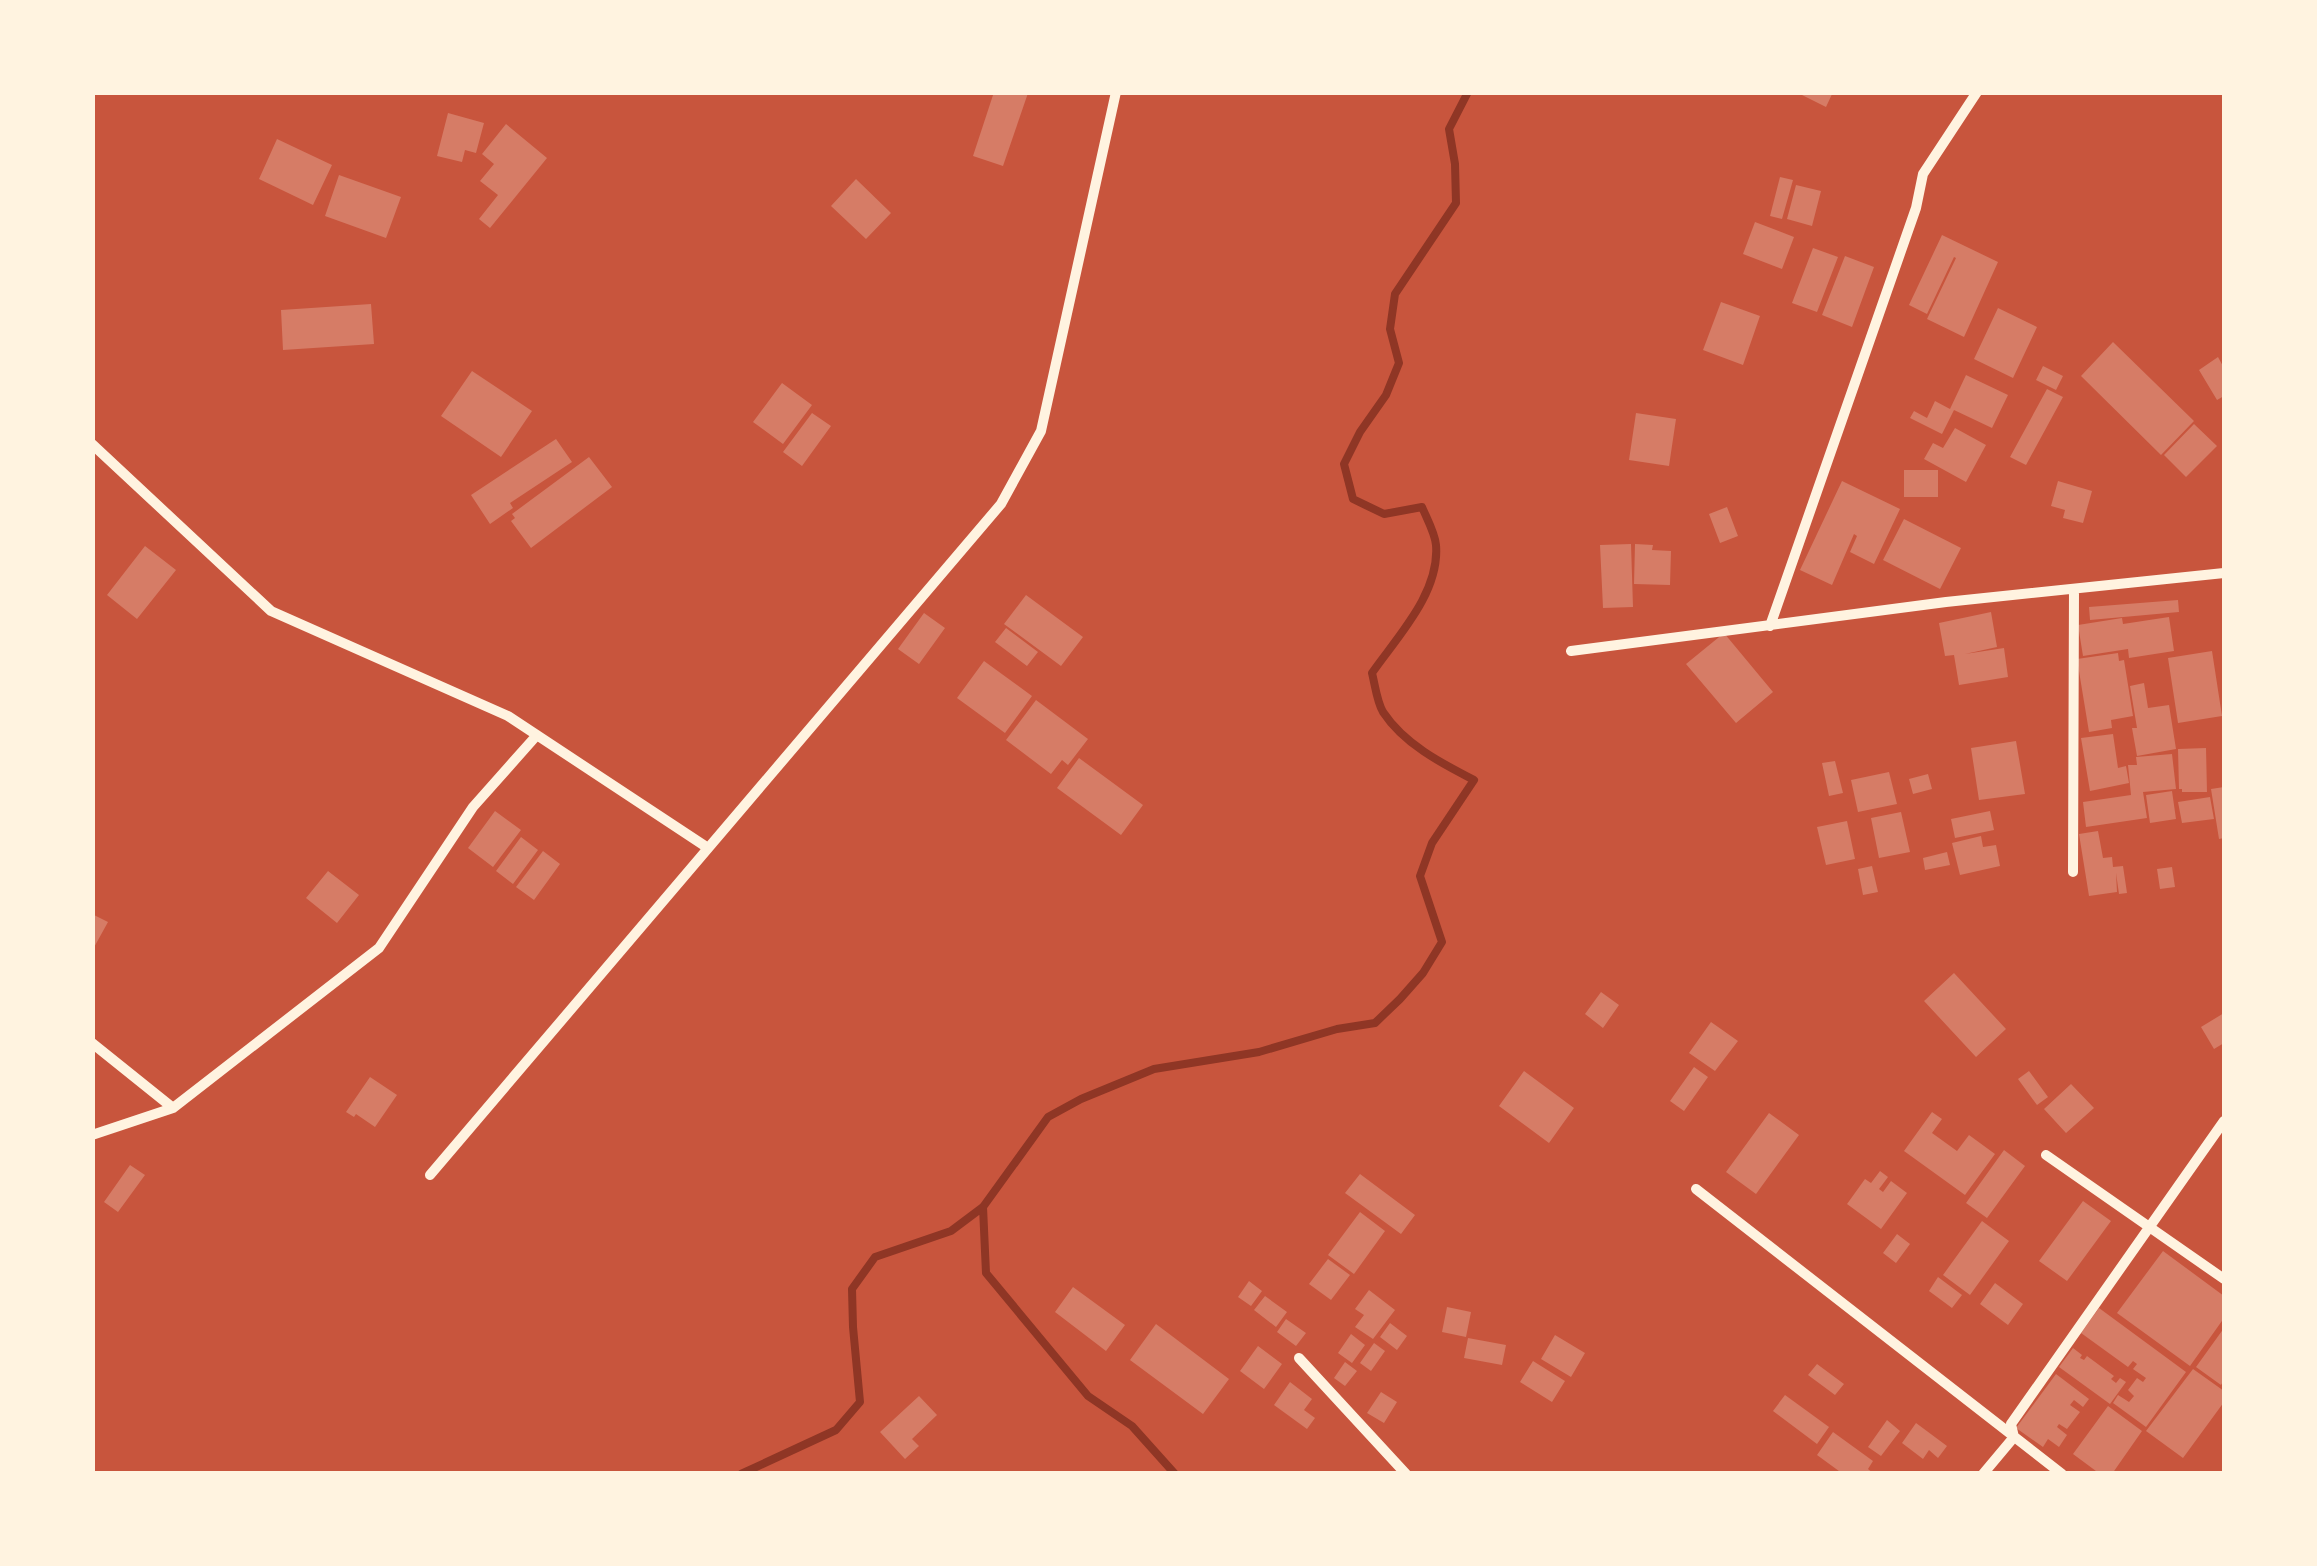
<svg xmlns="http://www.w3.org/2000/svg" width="2317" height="1566" font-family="'Fira Sans Condensed',sans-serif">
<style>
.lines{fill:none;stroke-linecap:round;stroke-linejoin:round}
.stream{stroke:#8f3625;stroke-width:8}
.building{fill:#d67c66}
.minor{stroke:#fff3e0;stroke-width:10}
</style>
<rect width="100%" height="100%" fill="#c8553d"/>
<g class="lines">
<path class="stream" d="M983,1207L986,1273L1088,1396L1132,1426L1175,1474
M741,1474L836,1430L860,1402L853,1327L852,1289L875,1257L951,1231L983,1207L1048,1117L1081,1099L1154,1069L1259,1052L1337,1029L1375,1023L1400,999L1423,973L1442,942L1420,876L1432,843L1474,780C1441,763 1404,744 1383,712C1377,702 1375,685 1372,673C1397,637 1440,593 1436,545C1435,533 1427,519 1422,507L1384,514L1353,499L1344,464L1360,432L1386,395L1399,363L1390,329L1395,294L1456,203L1455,164L1449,129L1468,92"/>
</g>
<path class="building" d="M994,92L1028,93L1003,166L973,156Z
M1796,92H1833L1826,107Z
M448,113L484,123L476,153L465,150L462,162L437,156Z
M506,124L547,158L490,228L479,219L498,195L480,181L494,164L482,154Z
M277,139L332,165L313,205L259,179Z
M339,175L401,197L386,238L325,216Z
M1780,177L1793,180L1782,219L1770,216Z
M856,179L891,213L866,239L831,206Z
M1796,185L1821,191L1812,226L1787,219Z
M1755,222L1794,237L1782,269L1743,254Z
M1942,235L1998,262L1964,337L1927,319L1956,258L1954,257L1927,314L1909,305Z
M1813,248L1838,257L1817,312L1792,303Z
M1845,256L1874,267L1852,327L1822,315Z
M1721,302L1760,316L1743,365L1703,350Z
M371,304L374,344L283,350L281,310Z
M1998,308L2037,327L2013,378L1974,359Z
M2113,342L2194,421L2161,455L2081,376Z
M2218,357L2224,368V396L2217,400L2199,370Z
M2043,366L2063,376L2056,390L2036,380Z
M472,371L532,411L501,457L441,416Z
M1966,375L2008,395L1992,428L1954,410L1942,434L1910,418L1914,411L1927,418L1935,401L1950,409Z
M782,383L812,405L783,444L753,422Z
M2047,389L2063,397L2026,465L2010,457Z
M812,413L831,426L802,466L783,452Z
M1636,413L1676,419L1669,466L1629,460Z
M2194,424L2217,446L2186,477L2164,455Z
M1955,428L1986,445L1966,482L1924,459L1933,443L1943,448Z
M556,439L572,462L510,503L513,508L490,524L471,495Z
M589,457L612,487L531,548L511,521L515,518L512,514Z
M1904,470H1938V497H1904Z
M1842,481L1900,509L1874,564L1850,552L1857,536L1854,534L1832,585L1800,570Z
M2058,481L2092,491L2083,523L2063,518L2065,510L2051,506Z
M1727,507L1738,536L1720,543L1709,514Z
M1904,519L1961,548L1940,589L1883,560Z
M1631,544L1633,607L1603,608L1600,545Z
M1635,544L1653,545L1652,550L1671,551L1670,585L1634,584Z
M145,546L176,570L137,619L107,595Z
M1026,595L1083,637L1061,666L1004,624Z
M2178,600L2179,612L2090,620L2089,607Z
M1991,612L1997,647L1965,654L2004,648L2008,677L1959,685L1954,655L1945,656L1939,623Z
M924,613L945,628L919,664L898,649Z
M2169,617L2174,651L2129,658L2128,649L2083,656L2078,625L2122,618L2123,624Z
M1006,628L1038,652L1027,666L995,642Z
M1724,633L1773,692L1736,723L1686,664Z
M2212,651L2222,716L2178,723L2168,658Z
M2118,653L2119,661L2124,660L2133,716L2111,720L2112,728L2089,732L2077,659Z
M984,661L1032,696L1005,733L957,698Z
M2144,683L2148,708L2169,705L2176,749L2137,756L2132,728H2137L2130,686Z
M1036,700L1088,739L1068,765L1062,760L1051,774L1006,740Z
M2113,734L2118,768L2126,766L2129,783L2090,791L2081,738Z
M2016,741L2025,794L1979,800L1971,748Z
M2206,748L2207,792H2182V789H2179L2178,749Z
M2172,754L2176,789L2143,792L2147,818L2086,827L2083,802L2131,795L2128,765H2137L2136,757Z
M1079,758L1143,805L1121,835L1057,788Z
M1835,761L1843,793L1829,796L1822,763Z
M1889,772L1897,804L1858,812L1851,780Z
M1928,774L1932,789L1913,794L1909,779Z
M2224,787V838L2219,839L2211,789Z
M2172,791L2176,819L2150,823L2146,795Z
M2210,797L2214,819L2182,823L2178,802Z
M495,811L521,830L493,867L468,848Z
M1990,811L1994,830L1955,838L1951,819Z
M1901,812L1910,852L1879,858L1871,818Z
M1847,821L1855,859L1826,865L1817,827Z
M2098,831L2103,858L2112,857L2113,867L2123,866L2127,893L2119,894L2116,873L2117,892L2089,896L2079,834Z
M1981,836L1983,847L1996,845L2000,866L1960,875L1952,843Z
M521,837L538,850L513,884L496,871Z
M543,851L560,864L534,900L516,887Z
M1947,852L1950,865L1925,870L1923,858Z
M1872,866L1878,892L1863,895L1858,869Z
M2172,867L2175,887L2160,889L2157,869Z
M328,871L359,895L337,923L306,898Z
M92,914L108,922L92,951Z
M1954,973L2006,1029L1976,1057L1924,1001Z
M1601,992L1619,1005L1603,1028L1585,1014Z
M2224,1013V1043L2214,1049L2201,1027Z
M1711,1022L1738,1041L1715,1071L1689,1053Z
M1694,1067L1708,1077L1684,1111L1670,1101Z
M1524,1071L1574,1108L1549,1143L1499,1106Z
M2029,1071L2048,1097L2037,1105L2018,1079Z
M370,1077L397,1095L375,1127L356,1114L354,1117L346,1112Z
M2071,1084L2094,1108L2066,1133L2044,1109Z
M1932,1112L1942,1119L1932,1133L1957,1151L1969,1135L1995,1154L1965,1195L1904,1151Z
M1769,1113L1799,1135L1756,1194L1726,1172Z
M2004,1150L2025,1166L1987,1218L1966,1203Z
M130,1165L145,1175L118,1212L104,1202Z
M1880,1171L1888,1177L1879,1189L1883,1192L1891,1181L1907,1193L1881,1229L1847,1204L1865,1179L1871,1183Z
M1360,1174L1415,1215L1401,1234L1345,1193Z
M2083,1201L2111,1221L2067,1281L2039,1261Z
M1360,1212L1385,1231L1354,1274L1328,1255Z
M1982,1221L2009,1241L1970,1295L1943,1275Z
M1897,1234L1910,1244L1896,1263L1883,1253Z
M2163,1251L2224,1296V1318L2190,1366L2117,1313Z
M1328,1259L1350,1275L1331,1300L1309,1284Z
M1938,1277L1962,1295L1952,1308L1929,1291Z
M1249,1281L1262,1291L1251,1306L1238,1297Z
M1995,1283L2023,1304L2008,1325L1980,1304Z
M1073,1287L1125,1325L1106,1351L1055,1312Z
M1369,1290L1395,1310L1373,1339L1355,1327L1364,1315L1355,1309Z
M1265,1296L1287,1312L1276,1327L1254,1310Z
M1447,1307L1471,1312L1466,1337L1442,1332Z
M2099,1308L2186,1372L2146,1427L2113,1403L2118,1395L2129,1402L2134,1396L2128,1390L2137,1378L2143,1382L2146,1378L2133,1369L2137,1364L2133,1361L2128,1367L2081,1333Z
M1286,1319L1306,1333L1296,1346L1277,1332Z
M1390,1323L1407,1336L1397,1350L1380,1337Z
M1156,1324L1229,1379L1203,1414L1130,1360Z
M2224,1328V1380L2221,1385L2196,1367Z
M1351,1334L1365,1345L1352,1363L1338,1353Z
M1555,1335L1585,1353L1571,1377L1541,1359Z
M1468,1338L1506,1345L1502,1365L1464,1358Z
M1374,1343L1385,1351L1371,1371L1360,1363Z
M1258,1346L1282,1364L1264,1389L1240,1371Z
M2073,1348L2082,1355L2080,1358L2084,1360L2087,1356L2114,1376L2111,1379L2116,1383L2120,1378L2126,1382L2110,1404L2059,1367Z
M1533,1361L1565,1381L1552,1402L1520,1382Z
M1345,1362L1357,1371L1345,1386L1334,1378Z
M1817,1364L1844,1384L1835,1395L1808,1375Z
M2193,1369L2224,1391V1402L2183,1458L2146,1431Z
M2056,1374L2089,1399L2083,1407L2074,1400L2070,1405L2080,1412L2067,1429L2059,1424L2057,1427L2067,1435L2059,1447L2048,1439L2043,1447L2016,1428Z
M1290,1382L1312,1399L1304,1410L1315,1418L1307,1429L1274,1405Z
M1381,1392L1397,1402L1384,1423L1367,1413Z
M1785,1395L1829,1427L1817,1444L1773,1411Z
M919,1396L937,1415L912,1439L919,1446L905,1459L880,1432Z
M2108,1406L2142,1431L2112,1474H2100L2073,1454Z
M1887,1420L1900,1431L1881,1456L1868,1447Z
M1916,1423L1947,1446L1938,1458L1929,1450L1923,1459L1902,1443Z
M1833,1432L1873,1461L1868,1469L1874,1474H1843L1817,1455Z"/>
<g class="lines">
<path class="minor" d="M92,444L271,611L508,716L708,848
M1770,626L1916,208L1923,174L1977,92
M1571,651L1946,602L2224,573
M2073,872L2074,589
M92,1043L173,1108
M92,1135L173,1108L379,948L473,807L537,735
M2046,1155L2224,1279
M430,1175L1001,504L1041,431L1116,92
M1696,1189L2062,1474
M1299,1358L1406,1474
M1983,1474L2014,1437L2011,1424L2224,1121"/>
</g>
<rect width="2317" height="1566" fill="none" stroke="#fff3e0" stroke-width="190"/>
</svg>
